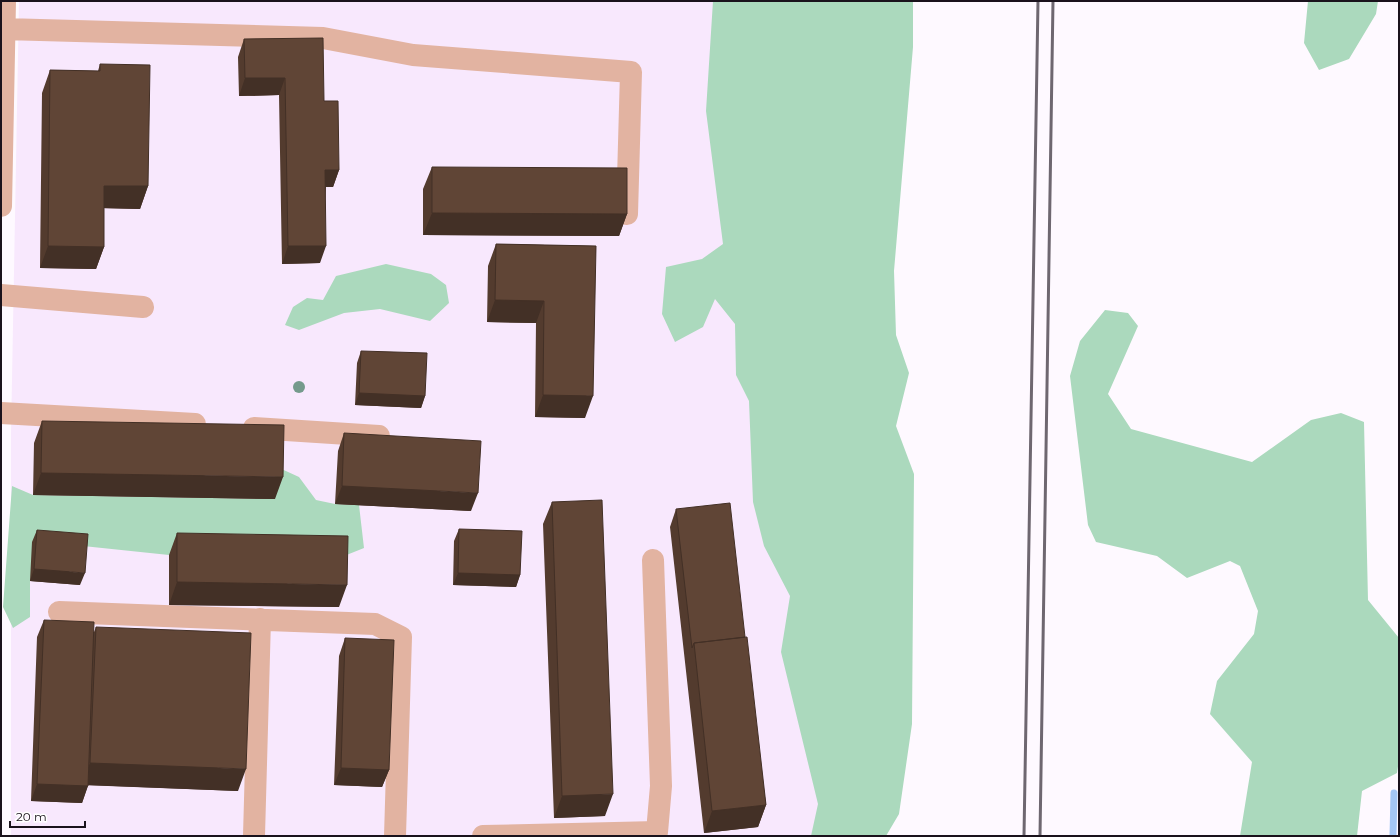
<svg xmlns="http://www.w3.org/2000/svg" width="1400" height="837" font-family="Montserrat,sans-serif">
<style>
.built{fill:#f8e8fd}
.green{fill:#abd9bd}
.lines{fill:none;stroke-linecap:round;stroke-linejoin:round}
.stream{stroke:#a3c6f4;stroke-width:7}
.minor{stroke:#e2b3a1;stroke-width:22}
.rail{stroke:#6e6770;stroke-width:3}
.tree{fill:#759a8c}
.wall{fill:#533b2e}
.shaded-wall{fill:#433026}
.building{fill:#604536;stroke:#433026}
</style>
<rect width="100%" height="100%" fill="#fef9ff"/>
<path class="built" d="M19,1H859L853,836H11V434Z"/>
<path class="green" d="M713,1H913V47L894,271L896,335L909,373L896,426L914,474L912,724L899,814L886,836H811L818,804L781,652L790,596L764,546L753,502L749,401L736,375L735,324L715,299L703,327L675,342L662,314L666,267L702,259L723,244L706,111Z
M1308,1H1378L1376,14L1349,59L1319,70L1304,43Z
M386,264L431,274L446,285L449,303L430,321L380,309L344,313L299,330L285,325L293,307L307,298L323,300L336,276Z
M1105,310L1128,313L1138,326L1108,394L1131,429L1252,462L1311,420L1341,413L1364,422L1368,600L1399,638V760L1397,773L1362,791L1357,836H1240L1252,762L1210,714L1217,681L1254,634L1258,611L1240,566L1230,561L1187,578L1157,556L1096,542L1088,525L1070,376L1080,341Z
M275,466L299,477L316,500L335,504L359,505L364,548L339,558L169,555L83,546L30,581V617L13,628L3,607L12,486L33,495L275,499Z"/>
<g class="lines">
<path class="stream" d="M1393,836L1394,793"/>
<path class="minor" d="M4,29L323,38L413,55L631,72L627,214
M1,206L5,1
M1,295L143,307
M1,413L195,424
M254,428L379,436
M59,612L375,624L401,637L395,836
M254,836L260,619
M483,836L657,832L661,786L653,560"/>
<path class="rail" d="M1024,836L1038,1
M1040,836L1053,1"/>
</g>
<circle class="tree" cx="299" cy="387" r="6"/>
<path class="wall" d="M244,39L324,101L339,170L333,187H326L320,263L282,264L279,95L239,96L238,57Z
M100,64L148,186L140,209L104,208V247L96,269L40,268L42,93L50,70L98,71Z
M432,167L627,214L619,236L423,235V189Z
M496,244L596,246L585,418L535,417L536,323L487,322L488,266Z
M361,351L425,396L421,408L355,405L357,363Z
M42,421L275,499L33,495L34,443Z
M344,433L471,511L335,504L338,451Z
M552,502L605,816L554,818L543,524Z
M676,509L745,637L766,805L758,827L704,833L670,527Z
M459,529L520,575L516,587L453,585L454,541Z
M37,530L80,585L30,581L32,542Z
M177,533L339,607L169,605V555Z
M44,620L94,632L96,627L238,791L88,785L82,803L31,801L37,637Z
M345,638L389,770L382,787L334,785L339,656Z"/>
<path class="shaded-wall" d="M245,78H285L279,95L239,96Z
M325,170H339L333,187H319Z
M104,186H148L140,209L96,208Z
M432,213L627,214L619,236L423,235Z
M48,246L104,247L96,269L40,268Z
M288,246H326L320,263L282,264Z
M495,300L544,301L536,323L487,322Z
M359,393L425,396L421,408L355,405Z
M543,395L593,396L585,418L535,417Z
M41,473L283,477L275,499L33,495Z
M342,486L478,493L471,511L335,504Z
M34,569L85,573L80,585L30,581Z
M458,573L520,575L516,587L453,585Z
M177,582L347,585L339,607L169,605Z
M90,763L246,769L238,791L82,785Z
M341,768L389,770L382,787L334,785Z
M37,784L88,786L82,803L31,801Z
M613,794L605,816L554,818L562,796Z
M766,805L758,827L704,833L712,811Z"/>
<path class="building" d="M323,38L324,101H338L339,170H325L326,246H288L285,78H245L244,39Z
M100,64L150,65L148,186H104V247L48,246L50,70L100,71Z
M432,167L627,168V214L432,213Z
M496,244L596,246L593,396L543,395L544,301L495,300Z
M361,351L427,353L425,396L359,393Z
M42,421L284,425L283,477L41,473Z
M344,433L481,441L478,493L342,486Z
M602,500L613,794L562,796L552,502Z
M730,503L745,637L694,643L692,648L676,509Z
M459,529L522,531L520,575L458,573Z
M37,530L88,534L85,573L34,569Z
M177,533L348,536L347,585L177,582Z
M44,620L94,622L88,786L37,784Z
M96,627L251,633L246,769L90,763Z
M747,637L766,805L712,811L694,643Z
M345,638L394,640L389,770L341,768Z"/>
<rect width="1400" height="837" fill="none" stroke="#1a121c" stroke-width="4"/>
<path d="M10 821v6h75v-6" fill="none" stroke="#1a121c" stroke-width="2"/>
<text x="16" y="821" font-size="12" fill="#1a121c" stroke="#ffffff" stroke-width="3" paint-order="stroke">20 m</text>
</svg>
